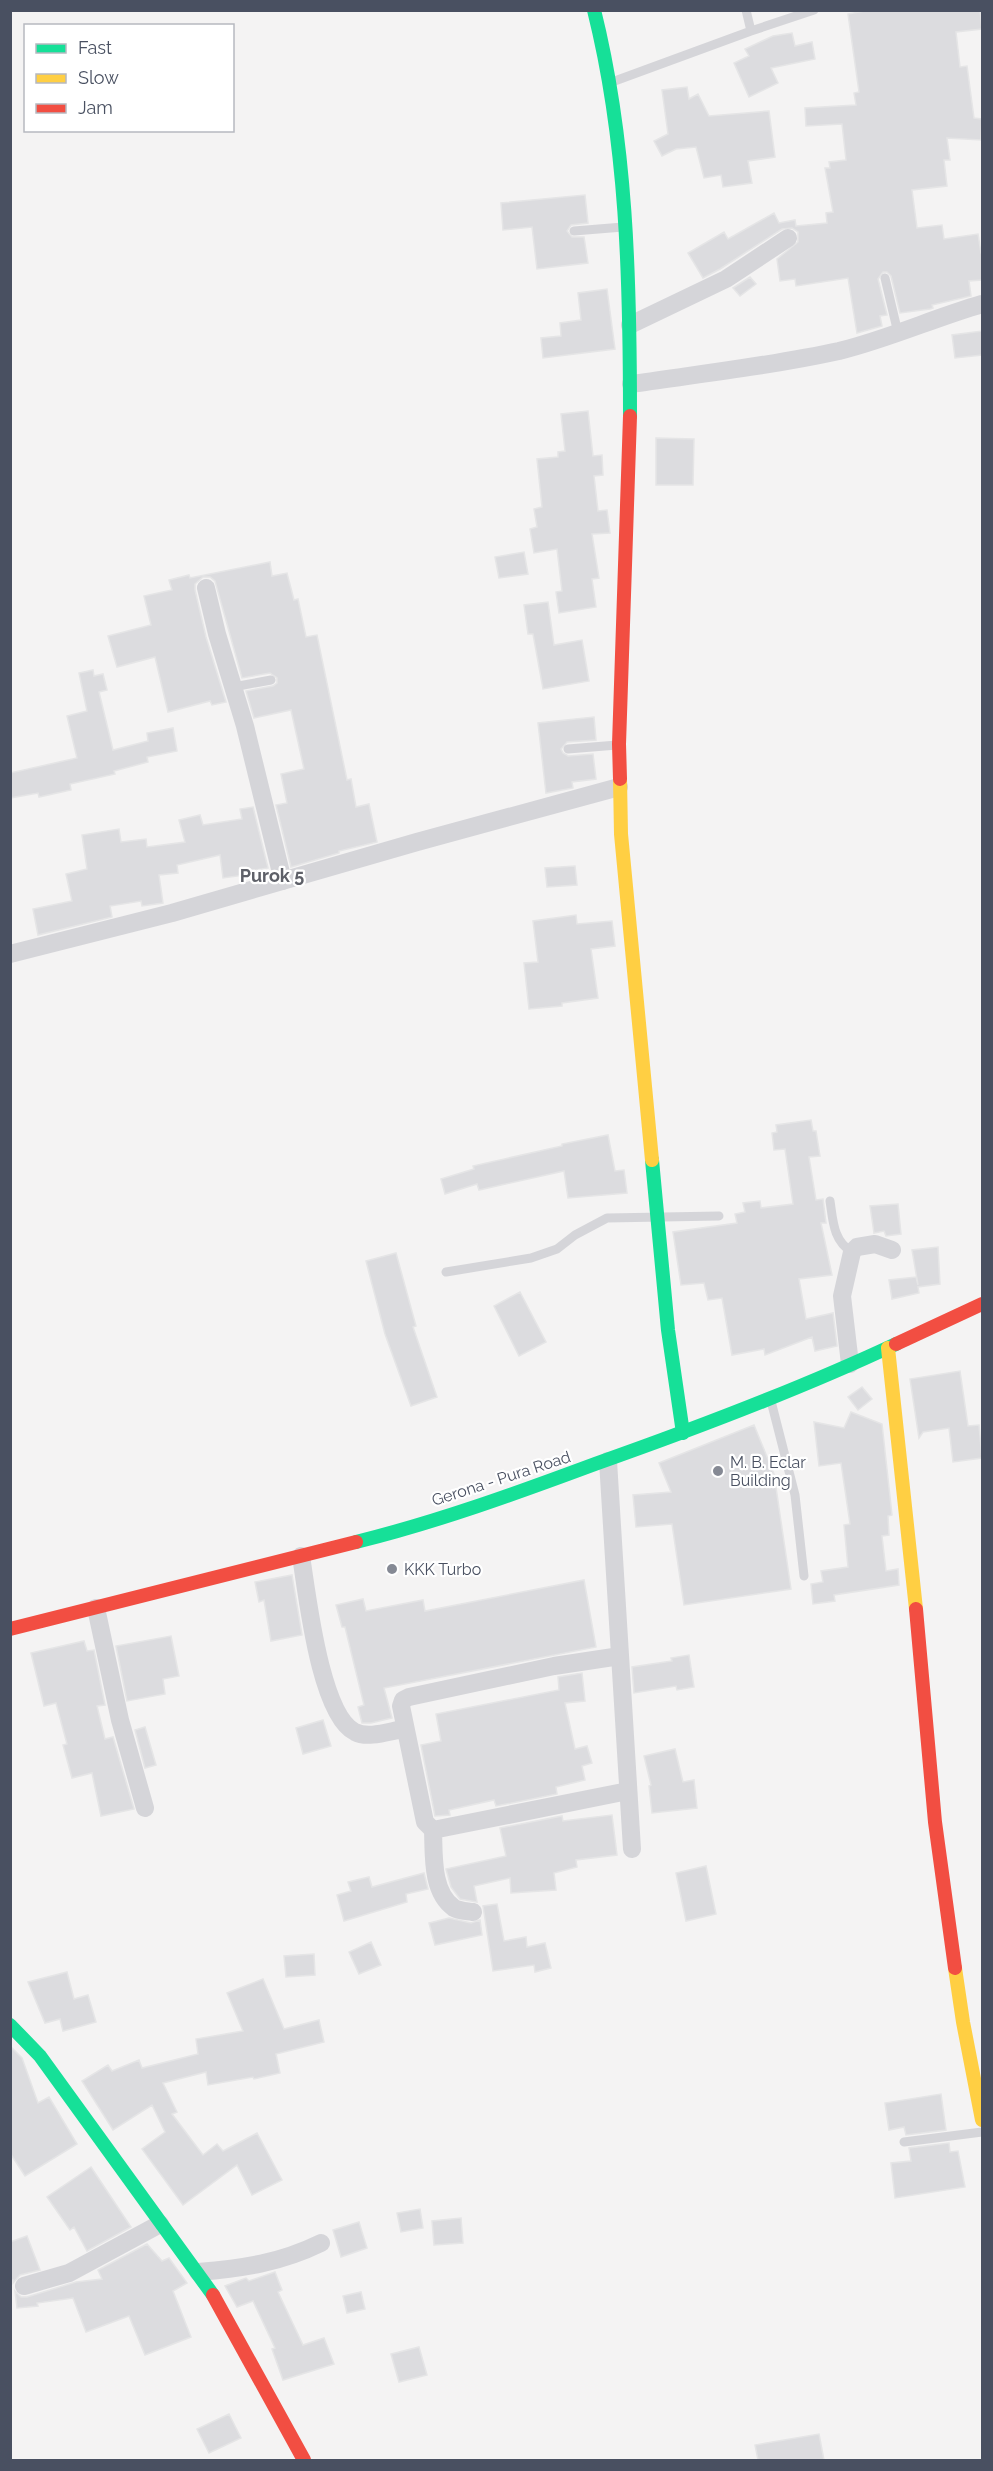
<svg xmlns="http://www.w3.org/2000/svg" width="993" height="2471" font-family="Raleway,sans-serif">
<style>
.building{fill:#dcdcdf;stroke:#e5e5e6;stroke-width:1.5}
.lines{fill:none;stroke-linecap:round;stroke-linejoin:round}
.lane{stroke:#d5d5d9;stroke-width:9}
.street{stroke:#d5d5d9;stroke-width:18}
.fast{stroke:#16e098;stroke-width:14}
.slow{stroke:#ffcf43;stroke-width:14}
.jam{stroke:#f24e42;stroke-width:14}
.poi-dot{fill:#858994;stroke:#fff;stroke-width:2}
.labels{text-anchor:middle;stroke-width:4.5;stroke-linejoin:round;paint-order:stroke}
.poi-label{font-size:16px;fill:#495061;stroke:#fff;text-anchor:start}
.street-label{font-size:16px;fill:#495061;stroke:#fff}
.neighbourhood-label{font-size:18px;font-weight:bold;fill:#5e6068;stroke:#fff}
</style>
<rect width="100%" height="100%" fill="#f4f3f3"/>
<path class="building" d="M870,10H980L982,29L956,32L960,67L967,66L974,118L982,119L981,140L947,138L950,160H944L947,186L912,190L917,228L942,225L944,239L978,234L981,253H982V280L969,281L971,296L932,305L933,308L930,309L900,313L891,276L887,272H883L878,279L887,315L880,316L882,326L857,333L848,278L796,286L795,279L780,281L777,259L798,242V232L792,228L782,229L720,269L703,278L688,253L724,232L728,239L774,213L779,223L795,220L796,226L827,223L826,213L833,212L825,168H830L829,162L846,160L842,124L806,126L805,108L856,105L854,93L859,92L848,14Z
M792,33L795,46L812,42L815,59L771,68L778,83L749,97L734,63L749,56L745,49L773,36Z
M687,87L689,99L698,94L709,116L769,111L775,157L748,161L752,183L723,187L721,175L704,178L696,147L676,149L662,156L654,141L668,134L662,90Z
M585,195L588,223L571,225L567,231L572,237H584L588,263L537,269L532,227L503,230L501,203Z
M750,277L756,284L740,296L733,288Z
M607,289L615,349L543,358L541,338L561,336L560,323L581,320L578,293Z
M982,331V355L955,358L952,335Z
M588,411L593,456L602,455L603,475L594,476L598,511L607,510L610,533L592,534L599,578L592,579L596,607L559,613L556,592L562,591L557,549L534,553L530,529L537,527L534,509L542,507L537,459L558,457V452L565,451L561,414Z
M656,438L694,439L693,485H656Z
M524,552L528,574L499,578L495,557Z
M270,562L272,576L287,573L294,600L298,599L306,637L317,635L347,780L351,779L356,807L369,804L377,842L339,851V853L291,867L276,805L287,803L281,774L304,769L291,710L254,718L246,691L273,686L277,683V678L270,673L242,678L215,581L210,577H203L195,584V590L206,637L226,702L212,705L210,701L168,712L155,657L117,667L108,636L151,625L144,596L172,590L169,580L189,575L190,578Z
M548,602L554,645L582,640L589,681L543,689L533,634H528L524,605Z
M93,670L94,676L103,674L107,690L99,692L113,750L148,741L147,733L173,728L177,751L147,757L148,762L114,771L115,774L70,784L71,790L39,797L38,793L10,798V773L77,758L67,716L87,711L79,673Z
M594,717L596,740L567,742L561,749L563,753L568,756L593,754L596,779L572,782L573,788L546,793L538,723Z
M253,807L268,868L244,872L245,875L223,878L220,855L177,865L178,873L159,875L163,903L142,906L141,901L110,906L112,917L38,935L33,909L72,901L66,874L87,869L82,835L119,829L121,842L146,839L147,847L185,842L179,820L200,815L203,825L242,819L240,809Z
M575,866L577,885L547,887L545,868Z
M576,915L577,924L612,921L615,946L591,949L598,998L562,1003V1006L529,1009L524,963L538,962L533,921Z
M811,1120L813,1131H816L820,1156L809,1157L816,1200L823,1199L826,1223H821L832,1275L799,1279L806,1319L833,1313L837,1346L815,1351L812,1337L765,1355L764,1349L732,1355L722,1298L708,1300L704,1283L681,1285L673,1232L737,1223L735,1214L745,1212L743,1203L760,1201L761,1208L793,1204L785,1149L774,1150L772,1133L777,1132L776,1125Z
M608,1135L615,1171L624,1170L627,1193L568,1198L564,1171L479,1190L477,1184L445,1194L441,1179L474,1169L473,1166L562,1146V1144Z
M898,1204L901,1234L886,1236L884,1231L874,1233L870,1206Z
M938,1247L940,1284L918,1287L919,1293L892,1299L889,1280L916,1277L918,1285L912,1250Z
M396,1253L416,1326L413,1327L437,1397L411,1406L385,1334L366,1261Z
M520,1292L546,1342L519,1356L494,1306Z
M960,1371L968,1426L979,1425L982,1458L953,1462L949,1428L923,1432L919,1438L910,1379Z
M862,1387L872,1399L858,1410L848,1397Z
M851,1412L882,1424L892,1515L888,1516L889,1535L882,1536L886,1571L898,1569L899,1585L834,1595L835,1601L813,1604L811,1584L823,1582L821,1571L848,1567L844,1525L850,1524L841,1463L819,1466L814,1422L844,1428Z
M754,1425L774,1474L791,1589L684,1605L672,1524L636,1527L633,1495L671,1492L659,1463Z
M292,1575L302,1635L271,1641L264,1600L259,1602L255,1582Z
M584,1580L596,1647L384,1688L392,1718L371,1723H362L358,1707L364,1705L345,1627H342L336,1605L363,1599L366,1611L423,1600L425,1611Z
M171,1636L179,1676L163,1679L165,1694L127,1701L116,1646Z
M84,1641L87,1651L94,1650L105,1705L97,1706L105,1739L113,1737L134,1809L101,1816L92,1773L72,1778L63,1745L67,1744L56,1703L44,1706L31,1653Z
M689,1655L694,1687L677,1690L676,1686L634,1693L632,1667L672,1661L671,1658Z
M582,1673L585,1701L565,1703L575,1749L587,1746L592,1763L582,1766L585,1780L556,1787L557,1794L496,1806L494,1800L449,1810L450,1815L435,1816L421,1745L441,1741L436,1714L559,1690L558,1677Z
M323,1720L331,1746L303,1754L296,1728Z
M145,1727L156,1765L145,1768L135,1730Z
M675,1749L683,1782L694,1780L697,1808L652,1813L649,1786L651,1785L644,1756Z
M612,1815L617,1855L576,1860L577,1867L554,1873L556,1890L511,1893L510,1878L474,1886L477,1902L460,1899L451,1887L446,1869L506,1856L500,1828L562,1816L563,1821Z
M706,1866L716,1914L686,1921L676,1873Z
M424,1873L428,1889L406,1894L407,1902L344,1921L337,1895L351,1891L348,1882L369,1877L372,1887Z
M497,1904L504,1941L526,1937L527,1947L545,1943L551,1968L535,1972L534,1965L493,1971L483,1906Z
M449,1918L471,1923L480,1920L482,1935L435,1945L429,1923Z
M371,1942L381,1965L359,1974L349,1952Z
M314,1954L315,1975L286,1977L284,1956Z
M67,1972L74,1999L88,1995L96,2022L63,2031L60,2019L45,2023L28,1982Z
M263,1979L284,2029L319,2020L324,2042L276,2054L280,2073L254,2079L253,2077L208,2085L206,2072L163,2083L177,2112L172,2114L203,2155L217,2144L223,2151L257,2133L282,2180L252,2195L237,2165L183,2205L142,2149L165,2132L152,2105L113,2130L82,2081L108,2065L112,2071L139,2060L142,2068L198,2054L196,2039L243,2031L227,1993Z
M10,2046L22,2058L38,2103L49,2097L77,2144L25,2176L10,2153Z
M941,2094L946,2130L906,2135L904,2127L889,2130L885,2103Z
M949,2143L950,2152L958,2151L965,2187L895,2198L891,2163L911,2161L909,2148Z
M91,2167L131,2227L87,2251L74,2227L70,2230L47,2197Z
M420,2209L423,2228L401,2232L397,2213Z
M461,2218L463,2243L434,2245L432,2221Z
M359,2222L367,2248L341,2257L333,2230Z
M27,2236L40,2270L20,2275L13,2283V2280L10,2281V2242Z
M147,2244L162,2261L169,2258L187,2283L173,2291L191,2337L145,2355L129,2316L86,2332L73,2298L37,2303L38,2306L17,2308L15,2291L21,2297H27L76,2282L102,2279L98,2270Z
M275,2272L282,2290L278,2292L303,2345L324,2338L334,2364L283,2380L272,2349L275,2348L253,2301L237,2307L225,2286L246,2278L249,2281Z
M361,2292L365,2309L347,2313L343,2296Z
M419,2347L427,2375L399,2382L391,2354Z
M229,2414L241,2438L209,2453L197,2429Z
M819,2434L824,2460H758L755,2445Z"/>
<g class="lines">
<path class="lane" d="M746,10L751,31
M612,82L751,31L814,10
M574,231L623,227
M885,278L898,333
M233,687L271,680
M568,749L617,745
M830,1201C833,1220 833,1241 852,1252
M446,1272L531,1258L557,1249L575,1235L607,1218L719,1216
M771,1401L795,1495L804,1576
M904,2142L982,2132"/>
<path class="street" d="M630,325L726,279L788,238
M631,384C700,374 770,366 839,351C888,339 934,318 982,304
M206,588L217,634L245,726L283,881
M10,954L172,913L417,842L619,787
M850,1364L842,1296L852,1252L857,1247L875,1244L892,1250
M608,1461L632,1849
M301,1556C307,1593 320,1715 355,1732C368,1739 390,1731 404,1729
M96,1608L120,1720L145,1808
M620,1656L554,1666L409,1697L403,1700L401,1706L425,1822L433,1830L628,1791
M433,1830C434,1854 431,1892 454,1908C459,1911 467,1911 473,1912
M198,2272C244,2268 280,2263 321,2243
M24,2286L69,2273L160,2224"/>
<path class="fast" d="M594,10C627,142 630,280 630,416
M652,1160L668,1330L683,1433
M356,1542C437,1522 517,1493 595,1464C697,1428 798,1390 896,1344
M10,2025L40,2056L213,2295"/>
<path class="slow" d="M620,779L621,834L652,1160
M888,1348L916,1609
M955,1968L963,2022L982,2120"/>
<path class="jam" d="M620,779L619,744L630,416
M896,1344L982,1304
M916,1609L935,1822L955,1968
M10,1629L356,1542
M213,2295L304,2460"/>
</g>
<g class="poi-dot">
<circle cx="718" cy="1471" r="6"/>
<circle cx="392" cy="1569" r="6"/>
</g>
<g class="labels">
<g class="poi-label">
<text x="730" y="1468">M. B. Eclar<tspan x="730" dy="18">Building</tspan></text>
<text x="404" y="1575">KKK Turbo</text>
</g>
<g class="street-label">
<text transform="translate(501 1478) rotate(-18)" y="6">Gerona - Pura Road</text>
</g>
<g class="neighbourhood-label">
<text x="272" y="882">Purok 5</text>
</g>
</g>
<rect width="993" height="2471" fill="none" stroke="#495061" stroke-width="24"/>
<rect x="24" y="24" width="210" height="108" fill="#ffffff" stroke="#b6b9c0" stroke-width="1.5"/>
<rect x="36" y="44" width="30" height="9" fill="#16e098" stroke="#b6b9c0" stroke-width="1.5"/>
<text x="78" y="54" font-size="18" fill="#495061">Fast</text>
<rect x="36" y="74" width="30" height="9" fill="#ffcf43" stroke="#b6b9c0" stroke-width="1.5"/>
<text x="78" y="84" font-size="18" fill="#495061">Slow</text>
<rect x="36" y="104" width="30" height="9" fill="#f24e42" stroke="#b6b9c0" stroke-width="1.5"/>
<text x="78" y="114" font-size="18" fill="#495061">Jam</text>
</svg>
